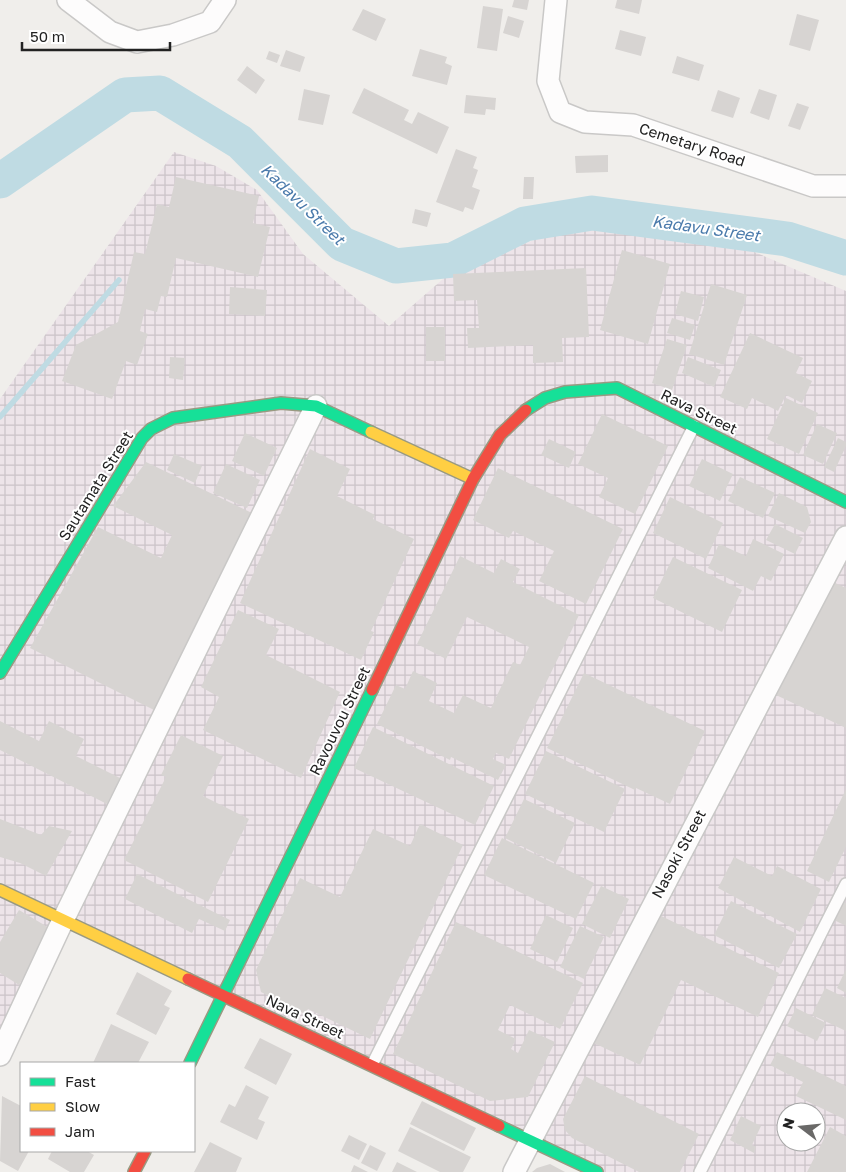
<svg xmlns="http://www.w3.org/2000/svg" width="846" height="1172" font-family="'Golos Text',sans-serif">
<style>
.industrial{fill:url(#industrial-grid);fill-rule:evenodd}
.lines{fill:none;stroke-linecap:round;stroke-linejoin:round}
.stream{stroke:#bfdbe3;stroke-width:5.5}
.river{stroke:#bfdbe3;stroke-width:35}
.building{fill:#d7d4d2}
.lane-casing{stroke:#c9c8c7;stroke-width:14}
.street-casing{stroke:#c9c8c7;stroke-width:24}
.fast-casing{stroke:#999a82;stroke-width:14}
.slow-casing{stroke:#999a82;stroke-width:14}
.jam-casing{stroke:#999a82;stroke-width:14}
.lane{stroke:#fdfcfc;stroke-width:11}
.street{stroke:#fdfcfc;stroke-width:21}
.fast{stroke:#16e098;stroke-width:11}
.slow{stroke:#ffcf43;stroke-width:11}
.jam{stroke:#f24e42;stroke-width:11}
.labels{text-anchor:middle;stroke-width:4;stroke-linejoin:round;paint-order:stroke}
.street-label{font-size:15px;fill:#222;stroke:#fff}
.water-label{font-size:16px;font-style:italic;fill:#4a7aab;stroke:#fff}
</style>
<defs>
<pattern id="industrial-grid" width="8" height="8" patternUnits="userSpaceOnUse" patternTransform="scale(1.25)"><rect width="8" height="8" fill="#ede4e9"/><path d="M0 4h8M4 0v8" fill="none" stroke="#cbc3c8"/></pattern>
</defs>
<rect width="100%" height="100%" fill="#f0eeeb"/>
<path class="industrial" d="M174,152L216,166L257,190L303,254L389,326L451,272L547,235L622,224L717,236L846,291V1172H597L65,919L0,1055V399ZM786,1112H816V1142H786Z"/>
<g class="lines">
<path class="stream" d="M0,417L119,280"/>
<path class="river" d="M0,181L125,95L160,93L240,142L342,244L396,266L453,260L525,224L592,213L787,239L846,258"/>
</g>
<path class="building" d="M514,0H529L527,10L512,7Z
M617,0H642L639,14L615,8Z
M483,6L503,9L497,51L477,48Z
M363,9L386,19L376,41L352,30Z
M797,14L819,20L810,51L789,45Z
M508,16L524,21L519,38L503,33Z
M620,30L646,37L641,56L615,49Z
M420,49L447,57L445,63L452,66L447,85L412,76Z
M286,50L305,57L300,72L280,66Z
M269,51L280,55L277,63L266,59Z
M677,56L704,65L699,81L672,73Z
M247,66L265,80L256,94L237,80Z
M364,88L409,110L404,120L412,124L418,112L449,127L437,154L352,113Z
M304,89L330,95L323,125L298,120Z
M759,89L777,95L769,120L750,113Z
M718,90L740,98L733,118L711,111Z
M466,95L496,98L495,110L486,109L485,115L464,113Z
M797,103L809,107L800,130L788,126Z
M456,149L477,157L473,168L478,170L472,187L480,190L473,210L465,207L463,212L436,202Z
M608,155V172L576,173L575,156Z
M176,177L259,196L253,223L270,227L258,277L176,258L167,297L161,296L157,312L145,309L140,331L148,334L137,365L126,361L112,399L62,381L76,345L118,322L134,252L145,254L157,204L169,207Z
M524,177H534L533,199H523Z
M415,209L431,213L427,227L412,223Z
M622,250L670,264L648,344L600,330Z
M586,268L589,337L562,338L563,362L533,363V345L468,348L467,328H479L477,300L454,301L453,274Z
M711,284L747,295L724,365L689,354Z
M230,287L267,290L265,316L229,314Z
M681,291L704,297L698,321L675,314Z
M672,318L695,325L690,340L667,333Z
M426,327H445V361H426Z
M750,333L803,358L796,373L812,381L802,403L786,395L778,411L752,398L747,409L720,397Z
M667,339L687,345L672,390L652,383Z
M170,357L185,358L183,380L169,378Z
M688,357L721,370L714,387L682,373Z
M786,398L818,413L799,454L767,439Z
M602,414L668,446L635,514L599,497L608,478L578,464Z
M817,424L837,433L823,464L803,455Z
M245,433L277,448L264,476L232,461Z
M838,438L846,442V446L834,472L824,467Z
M549,439L576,452L569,468L541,455Z
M310,449L350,469L337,496L375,515L373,519L414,539L371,631L374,632L361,660L240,603Z
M174,454L202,466L195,483L167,470Z
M702,459L733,474L720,501L689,486Z
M146,462L254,514L158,712L30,648L98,527L161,558L172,535L113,506Z
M226,464L260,480L247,508L213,493Z
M498,468L623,529L586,604L539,581L554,551L513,531L509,538L473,520Z
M740,477L775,493L763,518L728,501Z
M779,493L807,507L811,522L805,533L768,516Z
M670,497L723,523L706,559L653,533Z
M775,524L803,538L795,554L766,540Z
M753,539L784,554L771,581L761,576L753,591L708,568L719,544L746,556Z
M460,556L494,573L501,559L520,569L513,582L579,615L509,759L496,753L493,759L506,765L498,780L451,757L450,760L377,724L396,685L405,689L413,671L437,683L429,701L454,713L463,695L491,708L513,662L520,665L529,647L467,617L446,659L417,644Z
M673,557L742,590L722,632L653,598Z
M831,581L846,588V728L776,695Z
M238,610L279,629L266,655L340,692L301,778L203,730L219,697L201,687Z
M584,673L705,731L670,804L636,788L635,790L547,748Z
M0,721L39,741L49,721L84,739L76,756L120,778L107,804L0,750Z
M373,727L494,786L475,825L354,768Z
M181,735L223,756L203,796L249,819L208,902L124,860L166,777L161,775Z
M546,751L625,789L604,832L525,794Z
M846,789V847L829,882L807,871Z
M524,799L575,823L556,863L505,838Z
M0,819L41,835L49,826L72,831L46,876L20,863L0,857Z
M420,824L463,845L370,1039L308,1009L305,1014L261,992L256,970L300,878L340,897L373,829L410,846Z
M502,838L594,883L576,919L484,875Z
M734,857L772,876L777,866L821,889L800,932L718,888Z
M137,874L230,920L225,931L199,919L192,933L125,899Z
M601,886L629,899L610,938L582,924Z
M731,901L797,934L779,968L714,935Z
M843,902L846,903V926L834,920Z
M19,910L51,929L19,985L0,973V942Z
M655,913L779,973L758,1017L681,980L640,1065L594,1043Z
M546,915L573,928L557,962L530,949Z
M456,922L583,983L560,1029L510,1005L498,1030L516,1039L511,1049L518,1053L529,1030L555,1042L528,1097L490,1101L393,1054Z
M580,926L604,937L584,979L560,967Z
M846,969V993L837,988Z
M137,972L172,991L164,1005L170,1008L156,1035L116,1014Z
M825,988L846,998V1031L812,1015Z
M796,1008L826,1023L817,1041L787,1026Z
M111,1024L149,1042L138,1063H93Z
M260,1038L292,1054L276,1085L244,1068Z
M777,1052L846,1086V1120L796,1096L803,1082L770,1065Z
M585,1076L699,1134L680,1172H639L572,1138L565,1130L563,1119Z
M246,1085L269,1097L258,1119L265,1122L257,1140L220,1122L229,1104L235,1107Z
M2,1096L21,1106V1151H29L18,1171L0,1161Z
M422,1101L476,1128L464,1151L410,1124Z
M741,1116L761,1126L752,1145L756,1147L754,1153L730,1140Z
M410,1127L471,1157L463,1172H440L398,1151Z
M830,1127L846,1136V1172H807Z
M349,1135L367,1144L359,1160L341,1151Z
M210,1142L242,1158L236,1172H194Z
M370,1145L386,1153L377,1171L361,1163Z
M52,1151H87L94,1155L84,1172H70L48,1159Z
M397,1162L417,1172H392Z
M550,1164L565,1172H532L537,1168Z
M354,1165L368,1172H351Z"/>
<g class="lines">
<g class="lane-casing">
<path id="lane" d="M372,1065L694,426
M700,1172L846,884"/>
</g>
<g class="street-casing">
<path id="street" d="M68,0L110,32L137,42L173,35L210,22L225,0
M556,0L548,81L560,112L585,122L633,125L813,186H846
M0,1055L64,918L316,406
M514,1172L846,537"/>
</g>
<g class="fast-casing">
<path id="fast" d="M526,410L545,398L565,392L617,388L846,502
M0,673L142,438L151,429L173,418L281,403L316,406L371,432
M190,1063L372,690
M499,1126L597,1172"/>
</g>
<g class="slow-casing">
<path id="slow" d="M371,432L473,479
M0,890L188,979"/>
</g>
<g class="jam-casing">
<path id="jam" d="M372,690L473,479L500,435L526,410
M188,979L499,1126
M134,1172L145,1151"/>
</g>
<use href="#lane" class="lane"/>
<use href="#street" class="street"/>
<use href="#fast" class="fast"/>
<use href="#slow" class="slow"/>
<use href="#jam" class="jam"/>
</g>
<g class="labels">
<g class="street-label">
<text transform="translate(692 145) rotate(18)" y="5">Cemetary Road</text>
<text transform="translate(699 412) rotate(26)" y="5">Rava Street</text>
<text transform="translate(96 486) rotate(-58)" y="5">Sautamata Street</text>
<text transform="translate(340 721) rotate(-64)" y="5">Ravouvou Street</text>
<text transform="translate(679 854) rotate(-62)" y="5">Nasoki Street</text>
<text transform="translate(305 1017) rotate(25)" y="5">Nava Street</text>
</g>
<g class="water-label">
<text transform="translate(303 204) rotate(44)" y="6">Kadavu Street</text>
<text transform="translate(706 228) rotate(8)" y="6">Kadavu Street</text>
</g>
</g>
<rect x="20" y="1062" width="175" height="90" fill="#ffffff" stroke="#a7a7a7"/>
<rect x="30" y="1078" width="25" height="8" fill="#16e098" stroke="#a7a7a7"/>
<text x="65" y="1087" font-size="15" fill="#222222">Fast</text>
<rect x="30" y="1103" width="25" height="8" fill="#ffcf43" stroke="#a7a7a7"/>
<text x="65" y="1112" font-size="15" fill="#222222">Slow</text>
<rect x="30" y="1128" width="25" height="8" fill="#f24e42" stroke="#a7a7a7"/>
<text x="65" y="1137" font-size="15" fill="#222222">Jam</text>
<g transform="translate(801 1127) rotate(286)"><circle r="24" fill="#ffffff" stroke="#a7a7a7"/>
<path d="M0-4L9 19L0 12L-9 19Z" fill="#6a6968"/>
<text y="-8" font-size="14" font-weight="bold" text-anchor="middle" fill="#222222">N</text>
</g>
<path d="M22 42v8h148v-8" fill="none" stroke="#222222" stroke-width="2.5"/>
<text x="30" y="42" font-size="15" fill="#222222" stroke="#ffffff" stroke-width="4" paint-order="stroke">50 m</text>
</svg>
